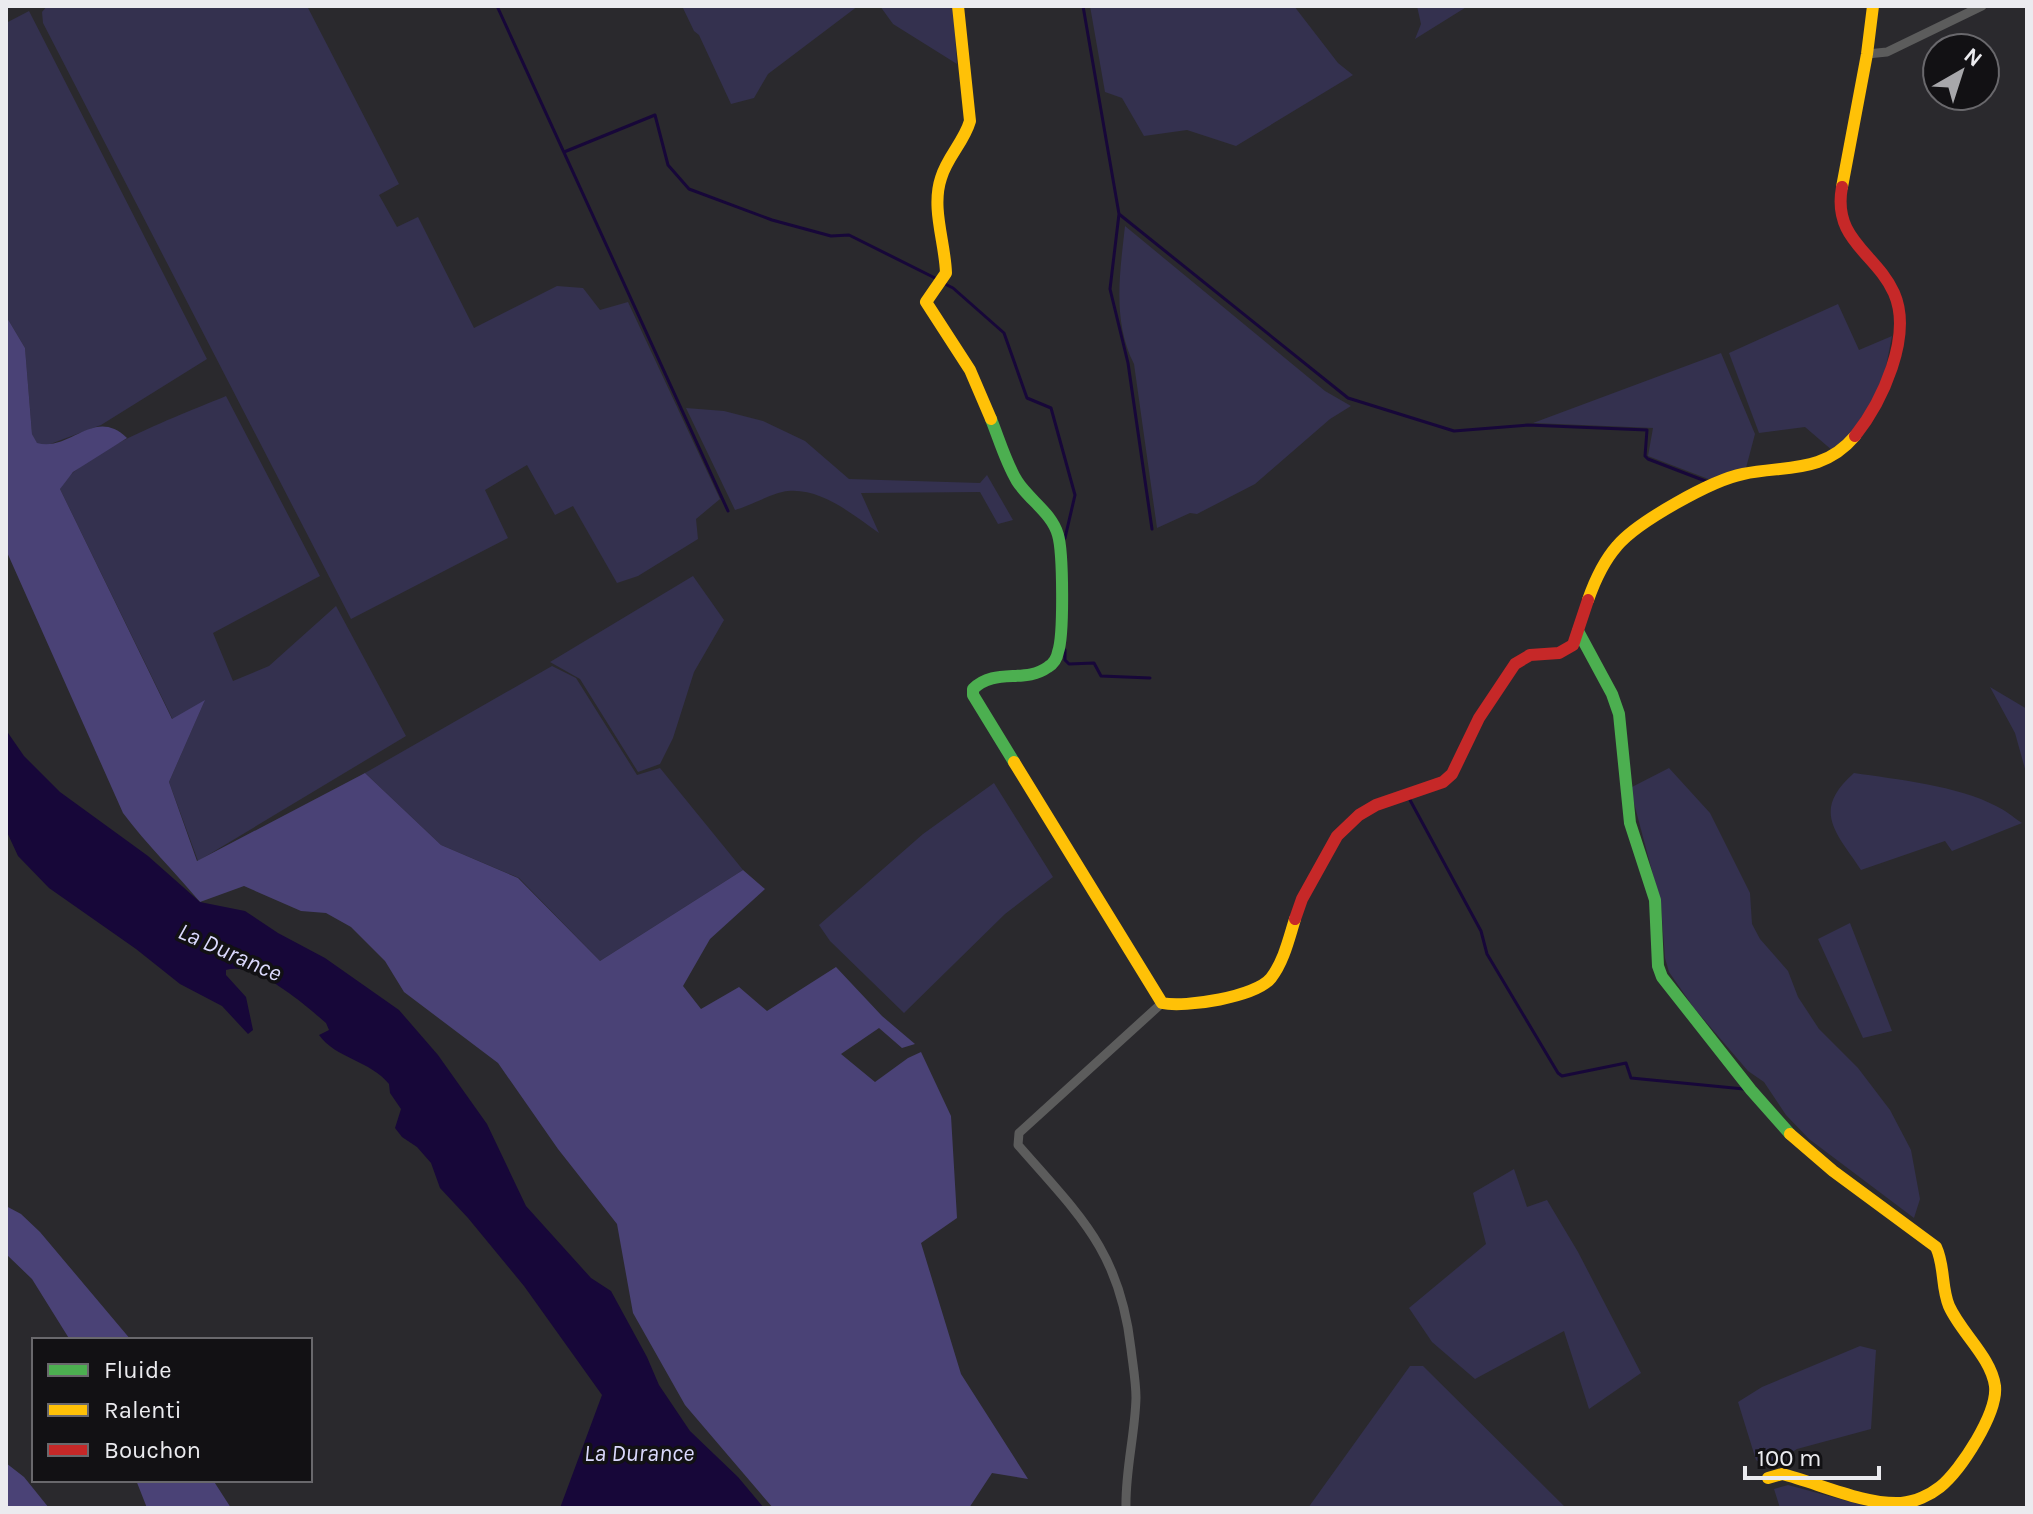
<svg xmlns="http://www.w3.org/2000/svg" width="2033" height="1514" font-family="Karla,sans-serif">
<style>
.green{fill:#34314f}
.forest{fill:#4a4276}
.water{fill:#170739}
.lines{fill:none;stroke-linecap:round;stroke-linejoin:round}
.stream{stroke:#170739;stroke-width:3}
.street{stroke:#5c5c5c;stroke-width:9}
.fast{stroke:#4caf50;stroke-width:12}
.slow{stroke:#ffc107;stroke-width:12}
.jam{stroke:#c62828;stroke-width:12}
.labels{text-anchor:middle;stroke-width:7;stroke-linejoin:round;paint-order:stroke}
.water-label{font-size:24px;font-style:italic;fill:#dbd9fd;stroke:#121114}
</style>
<rect width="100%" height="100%" fill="#2a292d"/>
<path class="green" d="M47,6H307L399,184L379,195L397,227L418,217L474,328L557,286L583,288L600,310L628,302L720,499L696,519L698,539L638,576L617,583L573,506L555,515L527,465L485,490L508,538L351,619L43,23L42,12Z
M682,6H858L768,74L754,98L731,104L699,35L694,31Z
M880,6H953L957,64L893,24Z
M1090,6H1294L1338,63L1353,75L1236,146L1187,130L1144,136L1122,98L1105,92Z
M1417,6H1468L1415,39L1421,24Z
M29,11L207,359L101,425L45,446L37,444L32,434L25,348L6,316V23Z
M1125,226L1325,391L1351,406L1330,419L1255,484L1197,514L1190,513L1157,528L1134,364C1112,321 1120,272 1125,226Z
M1838,304L1859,350L1892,336L1882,387L1857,428L1833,451L1805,427L1759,433L1729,353Z
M1721,353L1755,434L1746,468L1730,471L1711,480L1648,456L1653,428L1533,423Z
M226,396L320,576L213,633L233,681L269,666L336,606L406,736L198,861L169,782L204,702L173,720L60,489C78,452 186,413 226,396Z
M686,408L724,411L763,421L805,441L849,479L980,483L987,475L1013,520L998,524L980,492L861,493L879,533C853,515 822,488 788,491C774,492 750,506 735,510Z
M693,576L724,620L694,672L673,738L660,764L638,772L580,679L550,662Z
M552,666L576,678L637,775L660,768L743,870L600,961L519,878L441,845L365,773Z
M1990,687L2027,709V776L2015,733Z
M1669,768L1710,813L1750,893L1752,924L1760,939L1788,971L1798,997L1819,1029L1858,1068L1890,1110L1911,1150L1920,1199L1914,1218L1809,1139L1786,1115L1764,1082L1748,1071L1694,1008L1669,972L1665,958L1661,905L1630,788Z
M1854,773C1895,779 1959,786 1996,806C2005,810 2013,817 2022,823L1952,851L1945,841L1861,870C1836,832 1811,811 1854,773Z
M994,783L1053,877L1005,914L904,1013L830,941L819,925L923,834Z
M1850,923L1892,1031L1863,1038L1818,939Z
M1514,1169L1527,1207L1547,1200L1578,1252L1641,1373L1589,1409L1564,1331L1475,1379L1432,1342L1409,1308L1486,1244L1473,1193Z
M1860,1346L1876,1350L1871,1429L1797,1449L1767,1467L1756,1460L1738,1402L1762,1387Z
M1410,1366H1423L1566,1508H1308Z
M1788,1485L1873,1508H1780L1774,1489Z"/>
<path class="forest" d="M6,316L25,348L32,434L37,443C71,452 94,406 127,438L73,472L60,489L172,719L205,700L169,782L197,861L365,773L441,845L518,878L600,961L743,870L765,889L710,939L683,986L701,1009L739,987L767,1011L836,967L882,1016L915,1044L902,1048L879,1028L841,1054L875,1082L908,1058L921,1052L951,1116L957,1218L921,1243L961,1374L1028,1479L992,1473L969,1508H773L685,1405L633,1313L617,1224L558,1149L498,1063L404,992L385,961L351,927L326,913L301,911L244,886L200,902C175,872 147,845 123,813L6,550Z
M6,1206L21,1214L40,1232L131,1340H70L32,1279L6,1254Z
M6,1463L24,1477L49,1508H6Z
M136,1480H213L231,1508H147Z"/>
<path class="water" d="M6,730L24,756L60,792L148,856L200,902L245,911L278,933L325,958L399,1010L438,1055L487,1124L526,1206L591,1278L611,1291L647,1357L659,1385L690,1431L738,1477L764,1508H560L602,1395L524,1286L468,1218L440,1188L431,1163L417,1147L402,1137L395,1128L401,1109L390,1093L389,1084C371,1061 335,1058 319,1035L329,1030L326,1023C304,1004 255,961 226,970V975L246,997L253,1030L248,1034L222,1006L180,984L136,949L49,888L18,856L6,830Z"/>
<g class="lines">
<path class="stream" d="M497,6L728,511
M1083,6L1119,214L1348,398L1454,431L1528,425L1647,430L1645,456L1648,459L1708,482
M564,152L655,115L668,165L689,189L772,220L831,236L849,235L937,279
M1119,214L1110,289L1128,363L1152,529
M943,283L953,288L1004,333L1027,398L1051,408L1075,495L1065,538
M1065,650V660L1069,664L1094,663L1101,676L1150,678
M1410,800L1481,931L1487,954L1558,1073L1562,1076L1626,1063L1631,1078L1744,1089"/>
<path class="street" d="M1867,54L1887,52L1982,6
M1126,1508C1125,1471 1135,1435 1136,1398C1136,1382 1133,1366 1131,1349C1120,1251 1080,1216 1018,1145L1019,1133L1162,1003"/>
<path class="fast" d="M991,419C999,439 1006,463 1017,481C1029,500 1052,513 1058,535C1063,552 1064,635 1058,652C1057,658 1053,664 1048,667C1025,684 995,667 973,689V695L1014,762
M1578,631L1612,694L1619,714L1630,823L1655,900L1658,966L1662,977L1751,1090L1790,1134"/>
<path class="slow" d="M958,6L970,121C964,142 947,157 941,178C931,208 945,242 946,273L926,302L970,370L991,419
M1842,187L1867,54L1873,6
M1588,600C1595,580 1603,562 1617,546C1637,522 1712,480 1743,474C1786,465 1823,474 1855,436
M1014,762L1162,1003C1185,1008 1256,997 1271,978C1284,961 1289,938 1295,919
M1768,1478L1782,1474C1818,1483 1864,1505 1901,1503C1915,1502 1930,1495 1940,1487C1961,1470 1998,1413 1995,1386C1991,1357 1961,1333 1949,1306C1941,1287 1945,1266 1936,1247L1833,1171L1790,1134"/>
<path class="jam" d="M1842,187C1832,240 1876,253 1894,293C1913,336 1882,402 1855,436
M1295,919L1302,899L1337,836L1359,815L1376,805L1443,782L1452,774L1479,718L1515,664L1530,655L1559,653L1573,645L1588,600"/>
</g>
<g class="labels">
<g class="water-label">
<text transform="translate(230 952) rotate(24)" y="8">La Durance</text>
<text x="639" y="1461">La Durance</text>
</g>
</g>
<rect width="2033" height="1514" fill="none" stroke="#ebebef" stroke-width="16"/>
<rect x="32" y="1338" width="280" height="144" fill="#121114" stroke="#69686c" stroke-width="2"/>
<rect x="48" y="1364" width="40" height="12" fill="#4caf50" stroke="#69686c" stroke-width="2"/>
<text x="104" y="1378" font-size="24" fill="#ebebef">Fluide</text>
<rect x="48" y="1404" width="40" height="12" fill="#ffc107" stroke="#69686c" stroke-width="2"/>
<text x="104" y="1418" font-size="24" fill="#ebebef">Ralenti</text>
<rect x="48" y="1444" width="40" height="12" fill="#c62828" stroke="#69686c" stroke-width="2"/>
<text x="104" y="1458" font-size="24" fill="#ebebef">Bouchon</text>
<g transform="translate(1961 72) rotate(39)"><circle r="38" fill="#121114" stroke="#69686c" stroke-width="2"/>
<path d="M0-6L14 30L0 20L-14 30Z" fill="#a7a7ab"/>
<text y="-12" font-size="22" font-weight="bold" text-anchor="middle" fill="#ebebef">N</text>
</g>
<path d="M1745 1466v12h134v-12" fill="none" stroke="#ebebef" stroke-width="4"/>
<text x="1757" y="1466" font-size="24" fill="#ebebef" stroke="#121114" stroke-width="6" paint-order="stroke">100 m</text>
</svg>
